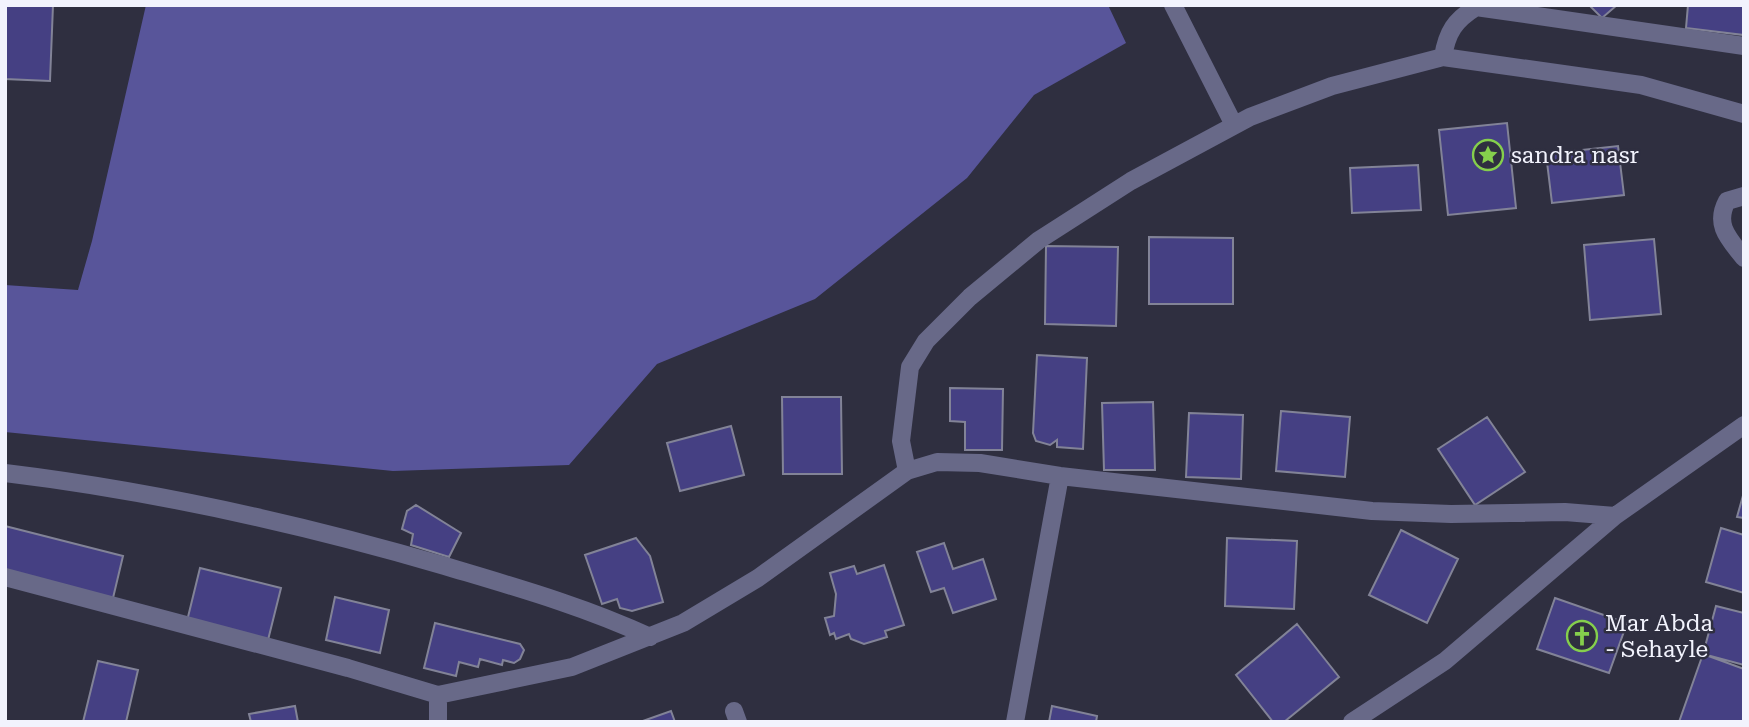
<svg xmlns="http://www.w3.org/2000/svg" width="1749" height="727" font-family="'Roboto Serif',serif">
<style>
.forest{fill:#58559a}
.building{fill:#454083;stroke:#828397;stroke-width:2}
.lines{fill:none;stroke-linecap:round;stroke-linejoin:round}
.minor{stroke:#686988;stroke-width:18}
.labels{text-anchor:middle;stroke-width:5;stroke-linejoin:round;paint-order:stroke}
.poi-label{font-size:23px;fill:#f2f3fd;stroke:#2f2f40;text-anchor:start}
</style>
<rect width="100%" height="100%" fill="#2f2f40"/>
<path class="forest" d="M146,5H1108L1126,43L1034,95L967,178L815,299L657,364L569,465L393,471L5,432V285L78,290L92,241Z"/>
<path class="building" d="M5,5H53L50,81L5,79Z
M1589,5H1617L1602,18Z
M1688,5H1744V35L1686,28Z
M1507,123L1516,208L1448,215L1439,130Z
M1618,146L1624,195L1552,203L1546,154Z
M1418,165L1421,210L1352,213L1350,168Z
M1149,237L1233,238V304H1149Z
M1654,239L1661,314L1590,320L1584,245Z
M1046,246L1118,247L1116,326L1045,324Z
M1037,355L1087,358L1083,449L1057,447V440L1050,445L1036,441L1033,433Z
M950,388L1003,389L1002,450H965V422L950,421Z
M782,397H841L842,474H783Z
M1153,402L1155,470H1104L1102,403Z
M1281,411L1350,417L1345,477L1276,471Z
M1189,413L1243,415L1241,479L1186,477Z
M1487,417L1525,472L1475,505L1438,449Z
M731,426L744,475L680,491L667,443Z
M1744,492V518L1737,517Z
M416,505L461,533L449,557L411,545L413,534L402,529L407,511Z
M5,526L123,556L113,598L5,572Z
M1721,528L1744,535V593L1706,582Z
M1401,530L1458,559L1427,623L1369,595Z
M636,538L650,556L663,602L632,611L620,608L617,599L602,604L585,555Z
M1227,538L1297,541L1294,609L1225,606Z
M944,543L953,569L983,559L996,599L953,613L944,588L931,592L917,552Z
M884,565L904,625L885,631L887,637L864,644L851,639L849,634L836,639L834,633L830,635L825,618L834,616L836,594L830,573L854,566L857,574Z
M200,568L281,588L268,640L187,621Z
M335,597L389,610L380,653L326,640Z
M1555,598L1627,623L1609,673L1537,649Z
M1716,606L1744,613V665L1703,654Z
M435,623L520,644L524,650L520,659L514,663L503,660L502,665L480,659L478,667L459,662L456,676L424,668Z
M1297,624L1339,677L1284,722H1273L1236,675Z
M1703,654L1744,669V722H1679Z
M98,661L138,670L126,722H83Z
M295,706L298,722H251L249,714Z
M1052,706L1097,716L1096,722H1049Z
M671,711L675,722H640Z"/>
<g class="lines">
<path class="minor" d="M1173,5L1234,125
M1744,46L1476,7C1455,20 1447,32 1443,57L1641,85L1744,114
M1744,196L1727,201C1714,225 1729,239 1744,258
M907,471L901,441L910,367L926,341L970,297L1039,240L1131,181L1250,117L1332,86L1443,57
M5,473C154,491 301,524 445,566C515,587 583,606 650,637
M5,577L348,668L438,695
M734,711L738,722
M438,722V695L572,667L683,623L758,578L907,471L937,462L980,463L1060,476L1372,511L1451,514L1565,512L1615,516
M1015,722L1060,476
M1352,722L1445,661L1615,516L1744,425"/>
</g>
<defs>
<g id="sight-ring" transform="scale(1.575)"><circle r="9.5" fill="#2f2f40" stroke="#85cf4c" stroke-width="1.5"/><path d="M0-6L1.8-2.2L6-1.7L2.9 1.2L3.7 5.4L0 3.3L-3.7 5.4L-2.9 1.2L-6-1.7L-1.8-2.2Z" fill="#85cf4c"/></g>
<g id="church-ring" transform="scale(1.575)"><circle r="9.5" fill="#2f2f40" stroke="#85cf4c" stroke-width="1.5"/><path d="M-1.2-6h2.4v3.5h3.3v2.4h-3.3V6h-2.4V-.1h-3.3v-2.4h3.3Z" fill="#85cf4c"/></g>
</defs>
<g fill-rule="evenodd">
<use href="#sight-ring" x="1488" y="155"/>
<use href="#church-ring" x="1582" y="636"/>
</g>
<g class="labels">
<g class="poi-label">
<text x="1511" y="163">sandra nasr</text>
<text x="1605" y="631">Mar Abda<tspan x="1605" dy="26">- Sehayle</tspan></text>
</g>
</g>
<rect width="1749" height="727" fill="none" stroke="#f2f3fd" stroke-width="14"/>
</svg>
